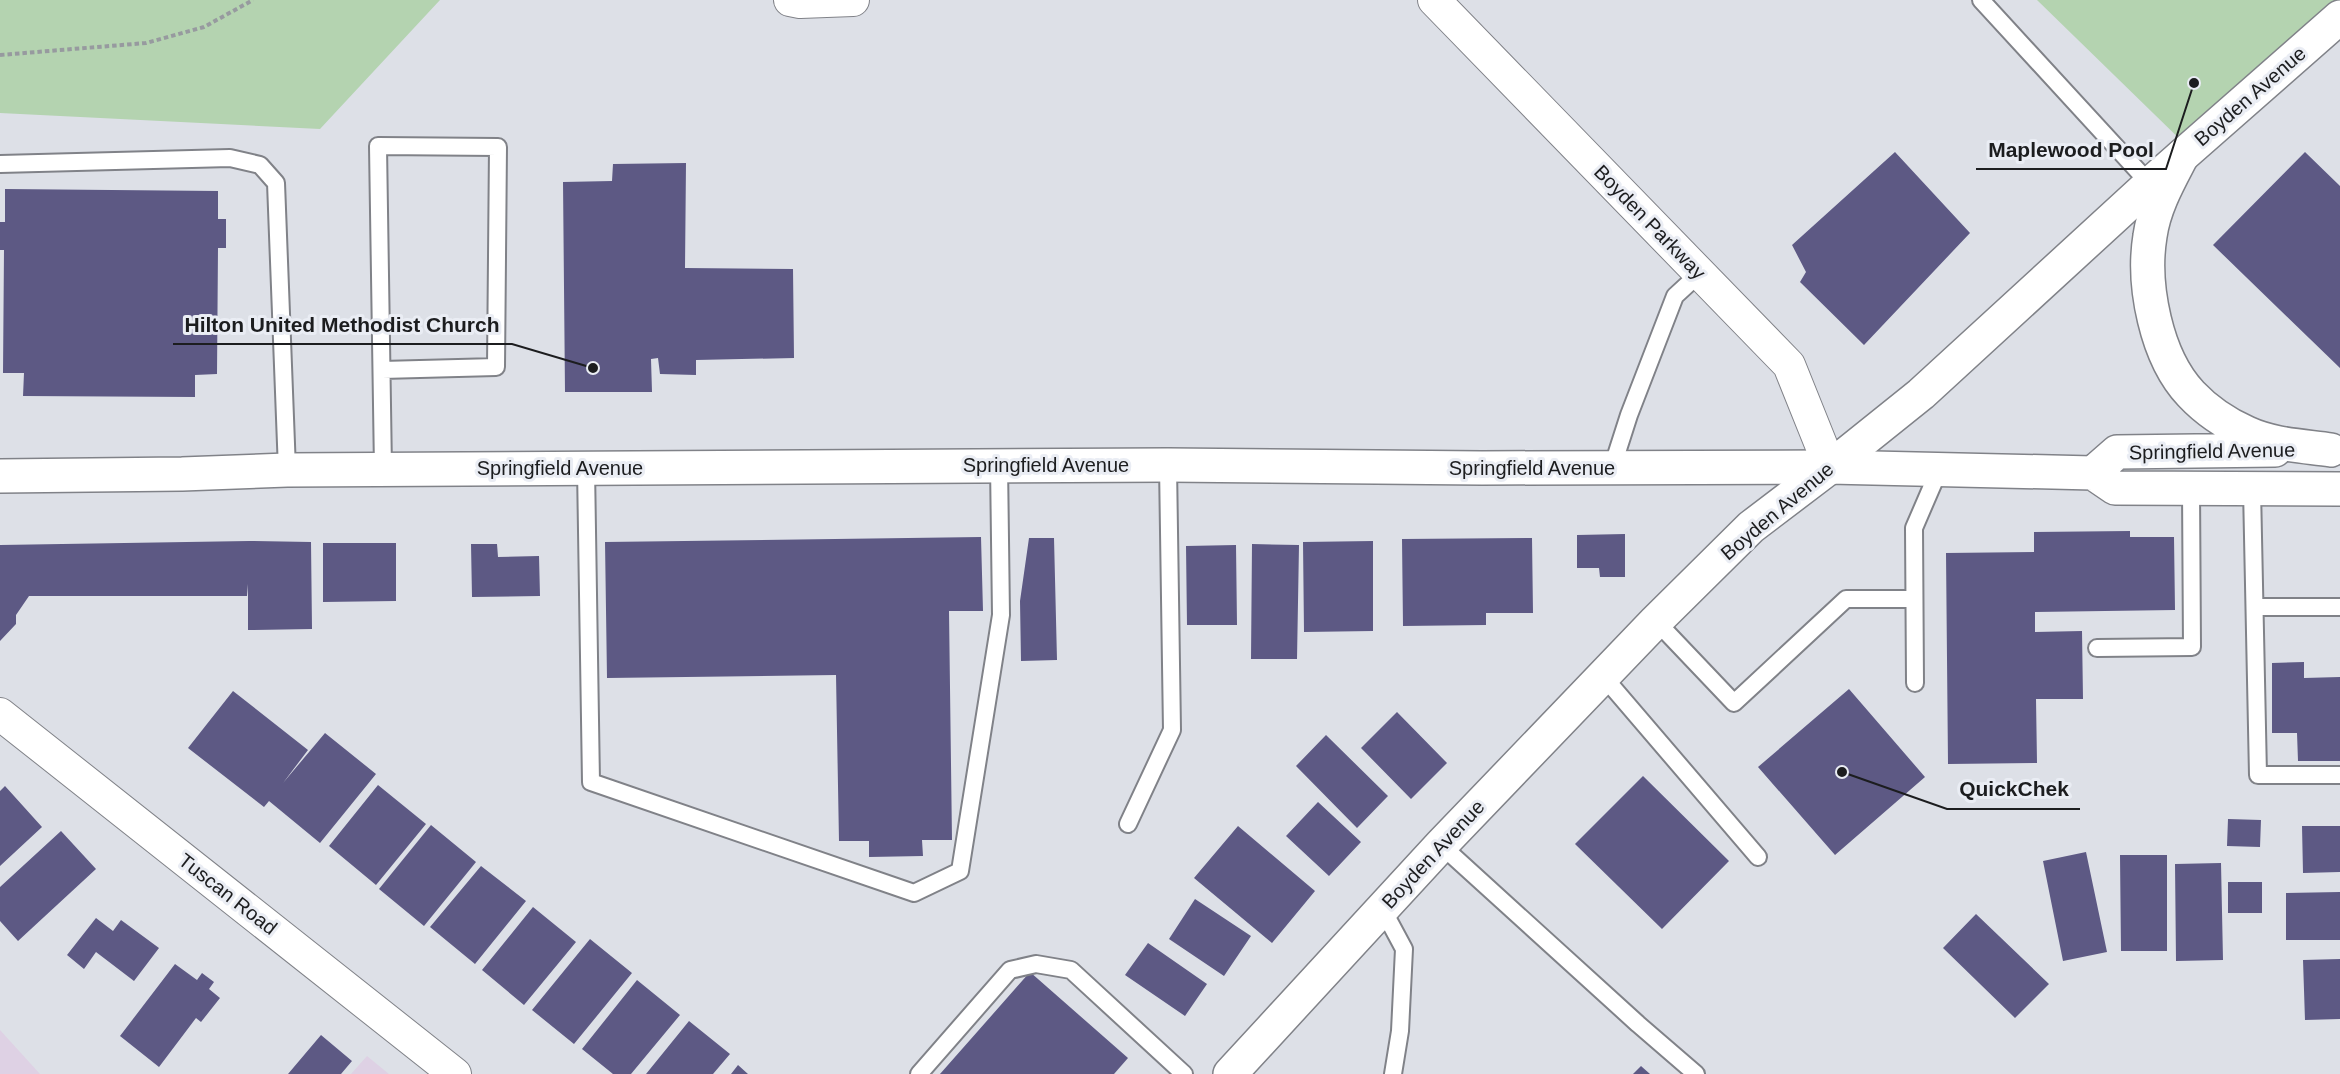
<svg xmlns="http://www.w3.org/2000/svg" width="2340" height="1074" font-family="Helvetica,sans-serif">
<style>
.industrial{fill:#ded1e4}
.green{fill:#b4d3b0}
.building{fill:#5d5984}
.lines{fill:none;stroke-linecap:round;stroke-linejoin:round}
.service-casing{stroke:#808288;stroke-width:20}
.minor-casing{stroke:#808288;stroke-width:34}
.tertiary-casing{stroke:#808288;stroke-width:36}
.primary-casing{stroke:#808288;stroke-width:36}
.path{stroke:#979a9f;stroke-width:4;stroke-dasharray:4.5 3;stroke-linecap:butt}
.service{stroke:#fff;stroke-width:16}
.minor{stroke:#fff;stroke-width:32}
.tertiary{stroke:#fff;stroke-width:33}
.primary{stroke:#fff;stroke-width:33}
.labels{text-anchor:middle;stroke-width:6;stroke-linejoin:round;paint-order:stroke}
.street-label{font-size:20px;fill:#1c1d1f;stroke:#eaedf4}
.leader{fill:none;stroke:#1c1d1f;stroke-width:2}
.callout-dot{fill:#1c1d1f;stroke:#eaedf4;stroke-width:2}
.callout-label{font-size:21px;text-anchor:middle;font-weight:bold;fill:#1c1d1f;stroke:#eaedf4;stroke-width:6;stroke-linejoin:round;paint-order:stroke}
</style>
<rect width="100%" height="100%" fill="#dde0e7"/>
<path class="industrial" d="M0,1030L40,1074H0Z
M367,1056L389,1074H351Z"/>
<path class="green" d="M0,0H440L320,129L0,113Z
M2037,0H2340V15L2192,151Z"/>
<path class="building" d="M1895,152L1970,233L1864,345L1800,282L1806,272L1792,245Z
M2305,152L2340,186V368L2213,245Z
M686,163L685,268L793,269L794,358L696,360V375L660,374L658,358L651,359L652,392H565L563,182L612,181L613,164Z
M5,189L218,191V219H226V248H218L217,374L195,375V397L23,396L24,373H3L4,250H0V222H5Z
M2130,531V537H2174L2175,610L2035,612V632L2082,631L2083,699H2036L2037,763L1948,764L1946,553L2034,552V532Z
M1625,534V577H1600L1599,568H1577V535Z
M981,537L983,611H949L952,840H922L923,856L869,857V841H839L836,675L607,678L605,542Z
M1029,538H1054L1057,660L1021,661L1020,601Z
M1532,538L1533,613H1486V625L1403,626L1402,539Z
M249,541L311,542L312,629L248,630V584L247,596H29L16,615V624L0,641V545Z
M1373,541V631L1304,632L1303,542Z
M323,543H396V601L323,602Z
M471,544H497L498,557L539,556L540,596L472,597Z
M1252,544L1299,545L1297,659H1251Z
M1236,545L1237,625H1187L1186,546Z
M2304,662V678L2340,677V761H2298L2297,733H2272V663Z
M1849,689L1925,777L1835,855L1758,767Z
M233,691L308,750L283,783L325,733L376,774L320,843L269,801L264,807L188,748Z
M1397,712L1447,763L1411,799L1361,748Z
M1326,735L1388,796L1357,828L1296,766Z
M1643,776L1729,861L1662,929L1575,844Z
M378,785L426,824L376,885L329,846Z
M5,786L42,827L0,866V791Z
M1318,802L1361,842L1329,876L1286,836Z
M2228,819L2261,820L2260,847L2227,846Z
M431,825L476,862L424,926L379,889Z
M1238,826L1315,891L1272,943L1194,878Z
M2302,826H2340V872L2303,873Z
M61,831L96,869L18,941L0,921V887Z
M2086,852L2107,952L2063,961L2043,861Z
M2120,855H2167V951H2121Z
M2221,863L2223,960L2176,961L2175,864Z
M481,866L526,901L475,964L430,927Z
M2228,882H2262V913H2228Z
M2340,892V940H2286V893Z
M1195,899L1251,936L1224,976L1169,939Z
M533,907L576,942L524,1005L482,970Z
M1976,914L2049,984L2015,1018L1943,948Z
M96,918L113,931L121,920L159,948L134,981L96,952L84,969L67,955Z
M590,939L632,973L574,1044L532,1010Z
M1148,943L1207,984L1185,1016L1125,975Z
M2340,959V1019L2305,1020L2303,960Z
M175,964L197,980L202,973L214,982L209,989L220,998L201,1022L196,1018L159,1067L120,1036Z
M1030,972L1128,1058L1114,1074H940Z
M637,980L680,1015L631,1074H613L582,1049Z
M689,1021L730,1054L713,1074H646Z
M321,1035L352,1061L341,1074H288Z
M738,1065L748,1074H731Z
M1641,1066L1650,1074H1633Z"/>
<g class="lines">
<g class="service-casing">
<path id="service" d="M1981,0L2150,184
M0,164L230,158L260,165L276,183L287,470
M382,370L496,367L498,147L378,146L383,469
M586,468L591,782L914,893L960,871L1001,615L999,464
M1612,468L1629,415L1675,296L1700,273
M2252,489L2258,775H2340
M2256,607H2340
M1656,621L1734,703L1846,599H1914
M2097,648L2192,647L2191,489
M1603,676L1758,857
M1915,683L1914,528L1939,470
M1128,824L1172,730L1168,465
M1441,845L1638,1024L1696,1074
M1382,908L1404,949L1400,1031L1393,1074
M919,1074L1010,970L1036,964L1071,970L1184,1074"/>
</g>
<g class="minor-casing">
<path id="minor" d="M790,0L800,2L853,0
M1434,0L1789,365L1830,467
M0,714L455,1074"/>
</g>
<g class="tertiary-casing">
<path id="tertiary" d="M1230,1074L1441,845L1656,621L1751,527L1830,467L1921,394L2150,184L2340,17"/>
</g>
<g class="primary-casing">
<path id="primary" d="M2182,156C2169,181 2154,207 2150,236C2142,285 2156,357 2191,394C2206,410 2227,424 2247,433C2273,445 2303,446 2331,450
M2093,473L2117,452L2275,450
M0,476L182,474L287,470L1168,465L1482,468L1830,467L2093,473L2115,488L2340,489"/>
</g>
<path class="path" d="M0,55L146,43L204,27L253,0"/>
<use href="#service" class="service"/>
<use href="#minor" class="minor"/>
<use href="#tertiary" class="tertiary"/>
<use href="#primary" class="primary"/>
</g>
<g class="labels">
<g class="street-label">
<text transform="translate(2250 96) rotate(-41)" y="7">Boyden Avenue</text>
<text transform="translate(1650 222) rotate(46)" y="7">Boyden Parkway</text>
<text transform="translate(2212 451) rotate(-1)" y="7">Springfield Avenue</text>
<text x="1046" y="472">Springfield Avenue</text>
<text x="560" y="475">Springfield Avenue</text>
<text x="1532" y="475">Springfield Avenue</text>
<text transform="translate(1777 511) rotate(-40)" y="7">Boyden Avenue</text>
<text transform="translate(1433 854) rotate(-47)" y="7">Boyden Avenue</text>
<text transform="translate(228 894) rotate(38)" y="7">Tuscan Road</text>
</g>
</g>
<path class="leader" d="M2194 83L2166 169H1976M593 368L512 344H173M1842 772L1947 809H2080"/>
<g class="callout-dot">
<circle cx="2194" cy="83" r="6"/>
<circle cx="593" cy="368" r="6"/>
<circle cx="1842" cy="772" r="6"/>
</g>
<g class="callout-label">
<text x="2071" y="157">Maplewood Pool</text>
<text x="342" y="332">Hilton United Methodist Church</text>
<text x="2014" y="796">QuickChek</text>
</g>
</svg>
